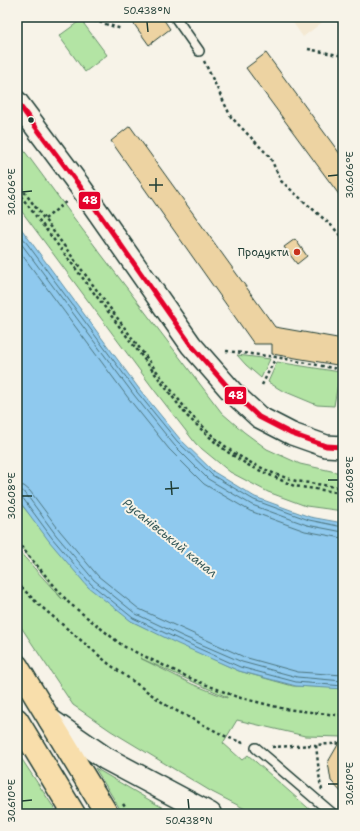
<svg xmlns="http://www.w3.org/2000/svg" width="360" height="831" font-family="'Shantell Sans',sans-serif">
<style>
.built{fill:#f4e9d3}
.green{fill:#b3e4a4;stroke:#69906c;fill-rule:evenodd}
.water{fill:#8fc9ee;stroke:#6291a4}
.lines{fill:none;stroke-linecap:round;stroke-linejoin:round}
.shore{stroke:#4c757e;stroke-width:1}
.building{fill:#edd3a2;stroke:#1f3d34}
.service-casing{stroke:#1f3d34;stroke-width:12}
.tertiary-casing{stroke:#1f3d34;stroke-width:24}
.secondary-casing{stroke:#1f3d34;stroke-width:25}
.trunk-casing{stroke:#1f3d34;stroke-width:25}
.path{stroke:#1f3d34;stroke-width:2.5;stroke-dasharray:3 3;stroke-linecap:butt}
.service{stroke:#f7f3e8;stroke-width:9}
.tertiary{stroke:#f7f3e8;stroke-width:21}
.secondary{stroke:#f7f3e8;stroke-width:22}
.trunk{stroke:#f8deab;stroke-width:22}
.bus-1-casing{stroke:#f7f3e8;stroke-width:8}
.bus-1{stroke:#e4002b;stroke-width:5}
.ticks{fill:none;stroke:#1f3d34;stroke-width:1.5}
.bus-dot{fill:#1f3d34;stroke:#f7f3e8;stroke-width:1.5}
.poi-dot{fill:#c8321e;stroke:#f7f3e8;stroke-width:1.5}
.labels{text-anchor:middle;stroke-width:4;stroke-linejoin:round;paint-order:stroke}
.poi-label{font-size:11px;fill:#1f3d34;stroke:#f7f3e8;text-anchor:end}
.water-label{font-size:12px;font-style:italic;fill:#355959;stroke:#f7f3e8}
.line-badge{stroke:#f7f3e8;stroke-width:1.5}
.badge-label{font-size:11px;text-anchor:middle;font-weight:bold;fill:#fff}
.neatline{fill:none;stroke:#1f3d34;stroke-width:1.5}
.ticks-label{font-size:10px;text-anchor:middle;fill:#1f3d34}
</style>
<rect width="100%" height="100%" fill="#f7f3e8"/>
<filter id="ink" filterUnits="userSpaceOnUse"><feTurbulence type="fractalNoise" baseFrequency=".025" numOctaves="2"/><feDisplacementMap in="SourceGraphic" scale="8" xChannelSelector="R" yChannelSelector="G"/><feConvolveMatrix kernelMatrix="1 2 1 2 8 2 1 2 1" color-interpolation-filters="sRGB"/></filter>
<g filter="url(#ink)">
<path class="built" d="M289,17H329L303,37Z"/>
<path class="green" d="M81,20L107,55L85,72L59,36Z
M17,141L82,229L222,413L244,432L267,449L300,464L336,472H343V511L306,506L268,492L230,472L196,444L155,391L17,205Z
M237,355L270,359L261,378L246,365Z
M277,362L340,372L334,406L317,405L281,390L268,382Z
M17,498L24,508L131,621L239,671L293,686L343,688V737L305,736L237,720L223,743L242,760L248,755L315,814H286L279,810L277,814H255L212,792L111,731L73,705L17,621V549L62,599L17,542ZM140,658L227,697V698L192,684Z
M17,752L58,814H17Z
M95,768L163,808L148,814H123Z"/>
<path class="water" d="M17,223L140,390L180,439L214,472L255,497L310,517L343,523V689L296,686L239,671L178,644L131,621L88,587L49,541L17,498Z"/>
<g class="lines">
<path class="shore" d="M17,230L137,392L177,441L212,475L254,500L309,520L343,527
M17,238L134,395L174,445L208,479L252,505L307,525L343,532
M17,248L129,399L169,449L204,484L250,511L305,531L337,537L343,538
M17,485L24,486L30,491L60,531L98,576L139,609L185,630L244,657L298,672L343,675
M17,491H22L26,494L56,535L94,580L136,614L182,636L242,662L297,677L343,681
M17,496H20L22,497L52,538L91,584L133,618L180,640L240,667L296,682L343,686"/>
</g>
<path class="building" d="M129,17H162L170,29L149,45Z
M266,53L343,158V200L246,68Z
M130,126L275,327L343,339V366L272,354V344H254L111,141Z
M295,239L307,256L297,264L284,247Z
M343,736V794L331,781L328,762Z"/>
<g class="lines">
<g class="service-casing">
<path id="service" d="M175,17L199,51
M256,748L333,814"/>
</g>
<g class="tertiary-casing">
<path id="tertiary" d="M17,102L79,185L191,345L233,393L259,417L292,434L326,446L343,447"/>
</g>
<g class="secondary-casing">
<path id="secondary" d="M50,720L105,758L210,814"/>
</g>
<g class="trunk-casing">
<path id="trunk" d="M17,666L107,814
M17,720L74,814"/>
</g>
<path class="path" d="M82,17L122,29
M308,49L343,56
M204,61L231,117L270,157L281,181L333,227L343,239
M17,182L155,369L189,413L216,439L234,453L253,464L275,474L296,481L343,488
M17,191L187,416L215,442L229,453L248,465L294,486L343,493
M45,219L67,201
M226,351L276,357L343,370
M262,385L276,357
M17,542L69,603L123,646L192,679L237,697L285,709L337,715H343
M17,583L38,604L109,664L169,707L227,737L246,744
M272,747L316,745
M322,790L320,782L316,745L343,743
M123,804L130,814"/>
<use href="#service" class="service"/>
<use href="#tertiary" class="tertiary"/>
<use href="#secondary" class="secondary"/>
<use href="#trunk" class="trunk"/>
<g class="bus-1-casing">
<path id="bus-1" d="M17,102L79,185L191,345L233,393L259,417L292,434L326,446L343,447"/>
</g>
<use href="#bus-1" class="bus-1"/>
</g>
</g>
<path class="ticks" d="M147,22L148,32M328,176L338,175M156,178V192M149,185H163M22,192L32,191M328,480H338M171,481L172,495M165,489L179,488M22,496H32M328,784H338M188,799L189,809M22,801L32,800"/>
<circle class="bus-dot" cx="31" cy="120" r="3.5"/>
<circle class="poi-dot" cx="297" cy="252" r="4"/>
<g class="labels">
<g class="poi-label">
<text x="289" y="256">Продукти</text>
</g>
<g class="water-label">
<text transform="translate(170 538) rotate(39)" y="4">Русанівський канал</text>
</g>
</g>
<g class="line-badge">
<rect x="78" y="191" width="23" height="19" rx="4" fill="#e4002b"/>
<rect x="224" y="386" width="23" height="19" rx="4" fill="#e4002b"/>
</g>
<g class="badge-label">
<text x="90" y="204">48</text>
<text x="236" y="399">48</text>
</g>
<rect width="360" height="831" fill="none" stroke="#f7f3e8" stroke-width="44"/>
<rect x="22" y="22" width="316" height="787" class="neatline"/>
<g class="ticks-label">
<text x="147" y="14">50.438°N</text>
<text transform="translate(349 175) rotate(-90)" y="4">30.606°E</text>
<text transform="translate(11 192) rotate(-90)" y="4">30.606°E</text>
<text transform="translate(349 480) rotate(-90)" y="4">30.608°E</text>
<text transform="translate(11 496) rotate(-90)" y="4">30.608°E</text>
<text transform="translate(349 784) rotate(-90)" y="4">30.610°E</text>
<text transform="translate(11 801) rotate(-90)" y="4">30.610°E</text>
<text x="189" y="824">50.438°N</text>
</g>
</svg>
